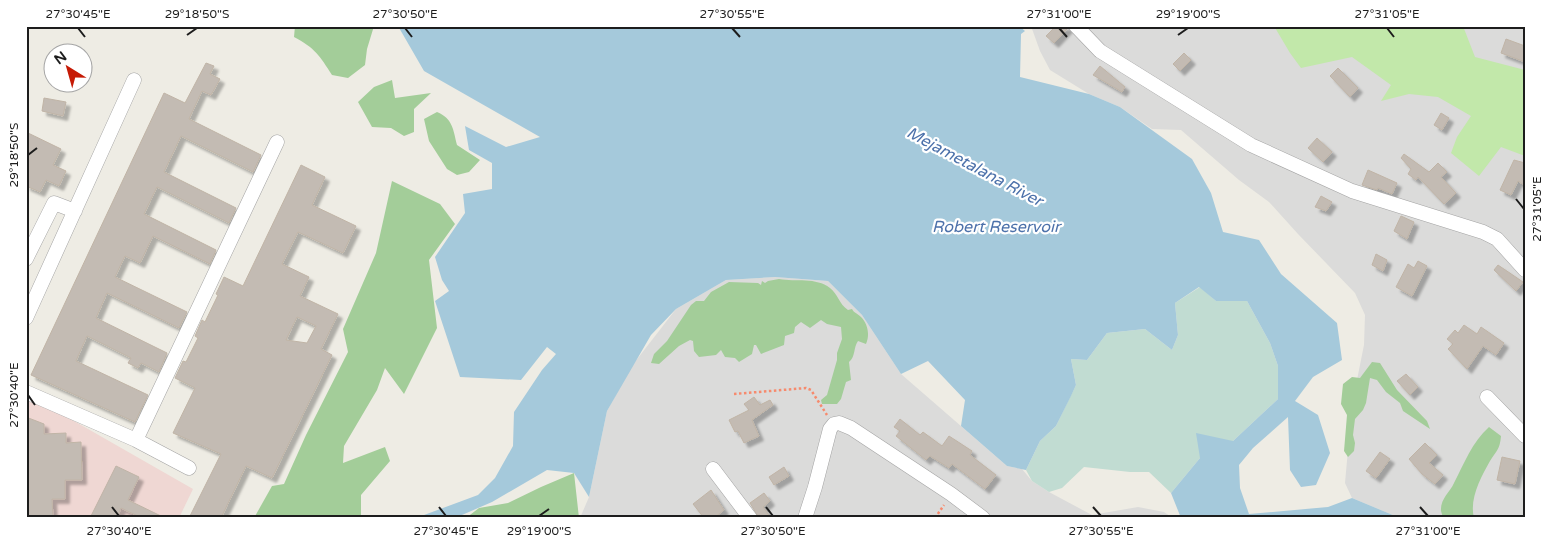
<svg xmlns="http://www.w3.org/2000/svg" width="1551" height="544" font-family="'Varela Round',sans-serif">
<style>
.residential{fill:#dbdbda}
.commercial{fill:#efd7d3}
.grass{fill:#c2e8aa}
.forest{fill:#a3cd99}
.wetland{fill:#c1dcd2}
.water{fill:#a5c9db}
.building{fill:#c3bbb3;stroke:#c0b4a6;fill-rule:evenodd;filter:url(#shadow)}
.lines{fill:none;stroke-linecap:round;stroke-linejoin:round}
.minor-casing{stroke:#a4a4a4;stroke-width:15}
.path{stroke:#f68a6d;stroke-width:2.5;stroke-dasharray:2.5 2.5;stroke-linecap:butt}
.minor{stroke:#fff;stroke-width:14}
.ticks{fill:none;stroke:#1d1d1d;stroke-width:2}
.labels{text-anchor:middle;stroke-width:4.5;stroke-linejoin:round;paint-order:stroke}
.water-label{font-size:16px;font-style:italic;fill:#4c71aa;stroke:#fff}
.neatline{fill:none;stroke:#1d1d1d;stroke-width:2}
.ticks-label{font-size:12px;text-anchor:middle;fill:#1d1d1d}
</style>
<defs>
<filter id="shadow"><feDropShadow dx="4.5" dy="4.5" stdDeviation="1" flood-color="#0004"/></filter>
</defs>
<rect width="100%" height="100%" fill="#eeece4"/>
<path class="residential" d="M1031,26H1525V518H1400L1352,498L1345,483L1352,405L1364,345L1365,315L1355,293L1298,234L1269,202L1239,180L1181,130L1152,129L1120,107L1089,94L1050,70L1040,51Z
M775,277L828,281L862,315L901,374L1007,466L1022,469L1032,481L1049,492L1092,515L1138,507L1164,512L1173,518H580L589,497L607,411L631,367L676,309L726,280Z"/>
<path class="commercial" d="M26,396L39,401L193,489L179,518H26Z"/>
<path class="grass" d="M1274,26H1463L1475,57L1525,70V156L1501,147L1479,176L1451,153L1457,137L1471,116L1438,97L1409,94L1381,101L1391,85L1352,57L1301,68L1290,53Z"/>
<path class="forest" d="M295,26H374L367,49L365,65L348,78L332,75C320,56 315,48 294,37Z
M392,80L395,98L431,93L414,109V132L404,136L391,128L372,127L358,102L374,87Z
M437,112C453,119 453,129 457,145L480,160L469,172L457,175L447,169L429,141L424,119Z
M392,181L440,204L455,224L429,260L437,328L404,394L385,368L377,390L344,446L343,463L385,447L390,461L361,495V518H254L272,486L284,484L306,435L348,352L343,329L376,253Z
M779,279C796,282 816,277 830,288C838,294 839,304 848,310L852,309C854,313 857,313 861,317C868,324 870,335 866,344L858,341C853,348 856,356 849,362L851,380L846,382L841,399L837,404H822L821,400L827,395L837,360V353L842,339L841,327L827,324L821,320L810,328L801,322L795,327L794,333L785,336L784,345L761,354L756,345H754L752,354L739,362L735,358L725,357L721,350L716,355L699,357L694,351L693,341L690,340L679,346L659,364L651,363L654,354L667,341L691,305L696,301H704L711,292L729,282L758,283L761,285L762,281L765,283L768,281Z
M1372,362L1380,363L1397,390L1427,421L1430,429L1403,411L1400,403L1386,392L1377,380L1370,378L1366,403L1363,410L1355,419L1353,435L1355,443L1354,451L1348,457L1344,451L1347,415L1341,404L1343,384L1352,377L1360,378Z
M1489,427L1501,436C1500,449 1497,450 1490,461C1481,477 1469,499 1474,518H1443C1443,517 1441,511 1441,511C1440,499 1450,492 1454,483C1464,464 1472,442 1489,427Z
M574,473L579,518H466L479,508L508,503L541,487Z"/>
<path class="wetland" d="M1200,287L1216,301H1247L1270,343L1278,366V399L1233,441L1200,458L1171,493L1149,472H1130L1084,467L1062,488L1049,492L1032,481L1026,470L1040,441L1056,426L1076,385L1071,359L1087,360L1107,333L1145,329L1172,350L1178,335L1175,303Z"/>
<path class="water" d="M398,26H1019L1025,31L1021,34L1020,77L1089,94L1120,107L1192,159L1211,193L1223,232L1259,240L1281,274L1337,323L1342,360L1313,377L1295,401L1318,415L1330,453L1316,485L1301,487L1290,470L1288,417L1253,448L1239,465L1240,488L1249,514L1328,507L1352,498L1400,518H1181L1171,493L1200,458L1196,433L1233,441L1278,399V366L1270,343L1247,301H1216L1199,287L1175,303L1178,335L1172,350L1145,329L1107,333L1087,360L1071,359L1076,385L1071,396L1056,426L1040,441L1026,470L1007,466L961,426L965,400L928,361L901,374L862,315L828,281L775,277L726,280L676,309L651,335L607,411L589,497L574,473L547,470L492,502L455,518H416L478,495L495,478L513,446L514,412L542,370L556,354L547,347L521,380L460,377L435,301L449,291L442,280L435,257L465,213L463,194L492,189V163L469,150L465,126L506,147L540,137L424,71Z"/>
<path class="building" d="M1056,26H1067L1068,28L1054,43L1046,36Z
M1506,39L1525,46V62L1501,53Z
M1184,53L1191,60L1180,71L1173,64Z
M206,63L214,66L210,74L220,79L211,95L202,91L189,119L261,155L253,172L181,136L164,172L236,208L229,223L157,187L144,214L216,250L210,264L153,236L140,263L125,256L115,277L187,312L179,328L107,293L96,318L167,353L159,372L141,363L138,368L128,363L131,358L87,336L76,361L148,395L135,422L31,375L164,93L185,103Z
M1100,66L1125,87L1122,92L1093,75Z
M1338,68L1358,88L1350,97L1330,76Z
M44,98L66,102L63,116L42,111Z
M1441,113L1449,118L1442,130L1434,125Z
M26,132L61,149L53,165L66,171L59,186L46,180L40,192L26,186Z
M1317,138L1332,152L1323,162L1308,148Z
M1404,154L1429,172L1438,163L1447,172L1441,177L1456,193L1444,204L1418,177L1416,180L1408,174L1411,169L1401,158Z
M1514,160L1525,163V186L1518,181L1511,195L1500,190Z
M301,165L325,177L312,205L356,226L343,253L298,232L282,264L309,277L300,296L338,314L321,349L332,355L272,478L246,466L221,518H189L221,454L173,433L195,388L175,378L183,361L186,362L198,338L195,336L202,320L205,322L218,295L216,294L224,277L243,286ZM297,317L316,326L307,343L286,340Z
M1368,170L1397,183L1392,194L1378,188L1377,190L1362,185Z
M1321,196L1332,202L1326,211L1315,207Z
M1401,216L1414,222L1407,239L1394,231Z
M1376,254L1387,260L1383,271L1372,265Z
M1418,261L1427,266L1412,296L1396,287L1408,264L1414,268Z
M1498,265L1523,282L1516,291L1494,270Z
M1464,325L1477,334L1481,327L1504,343L1496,355L1483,346L1467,369L1448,349L1453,344L1447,339L1455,330L1458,333Z
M1406,374L1418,387L1410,395L1397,381Z
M754,397L760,405L770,400L773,405L752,420L759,436L744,443L738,431L735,432L729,420L749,410L744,404Z
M26,417L44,424V434L66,433V443L81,442L82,480H65V499H52L53,518H26Z
M900,419L920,435L923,432L942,446L949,436L972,451L970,455L996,475L985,489L952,464L949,468L930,456L926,460L896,436L900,431L894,427Z
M1425,443L1437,455L1429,463L1443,475L1435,484L1422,474L1409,459Z
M1380,452L1390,459L1376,478L1366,471Z
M1502,457L1520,461L1515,484L1497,480Z
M116,466L139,477L128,500L165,518H142L121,508L117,518H90Z
M784,467L789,476L774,485L769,477Z
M711,490L724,510L714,518H704L693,504Z
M764,493L770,501L763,507L771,518H759L750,503Z"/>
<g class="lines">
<g class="minor-casing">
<path id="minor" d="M1076,26L1100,51L1251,145L1352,191L1483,232L1497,239L1525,270
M26,259L54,203L75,211
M26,318L134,80
M26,392L136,440L189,468
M1487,397L1525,436
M136,440L277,142
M713,469L750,518
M805,518L815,487L830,429L834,424L839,423L851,428L951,494L983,518"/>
</g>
<path class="path" d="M734,394L806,388L811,390L827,415
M935,518L944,505"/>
<use href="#minor" class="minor"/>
</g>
<path class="ticks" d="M78,28L85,37M405,28L412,37M732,28L740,37M1059,28L1067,37M1387,28L1394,37M187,35L197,28M1178,35L1188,28M28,155L37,148M1516,199L1524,209M28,395L35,405M112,507L119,516M439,507L446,516M766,507L773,516M1093,507L1101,516M1420,507L1428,516M539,516L549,509"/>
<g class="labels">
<g class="water-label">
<text transform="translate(975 166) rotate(28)" y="6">Mejametalana River</text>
<text x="996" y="232">Robert Reservoir</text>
</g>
</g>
<rect width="1551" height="544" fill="none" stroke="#ffffff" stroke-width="55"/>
<g transform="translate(68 68) rotate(323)"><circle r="24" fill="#ffffff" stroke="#a5a5a5"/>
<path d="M0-4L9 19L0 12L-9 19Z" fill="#c61a05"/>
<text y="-8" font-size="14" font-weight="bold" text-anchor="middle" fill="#1d1d1d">N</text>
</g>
<rect x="28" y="28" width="1496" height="488" class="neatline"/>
<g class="ticks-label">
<text x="78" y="18">27°30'45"E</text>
<text x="197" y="18">29°18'50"S</text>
<text x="405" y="18">27°30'50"E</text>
<text x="732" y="18">27°30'55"E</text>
<text x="1059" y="18">27°31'00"E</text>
<text x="1188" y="18">29°19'00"S</text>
<text x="1387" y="18">27°31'05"E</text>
<text transform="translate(14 155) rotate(-90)" y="4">29°18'50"S</text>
<text transform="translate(1537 209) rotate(-90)" y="4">27°31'05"E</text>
<text transform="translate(14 395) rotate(-90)" y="4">27°30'40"E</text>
<text x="119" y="535">27°30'40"E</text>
<text x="446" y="535">27°30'45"E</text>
<text x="539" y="535">29°19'00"S</text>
<text x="773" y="535">27°30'50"E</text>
<text x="1101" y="535">27°30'55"E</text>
<text x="1428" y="535">27°31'00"E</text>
</g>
</svg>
